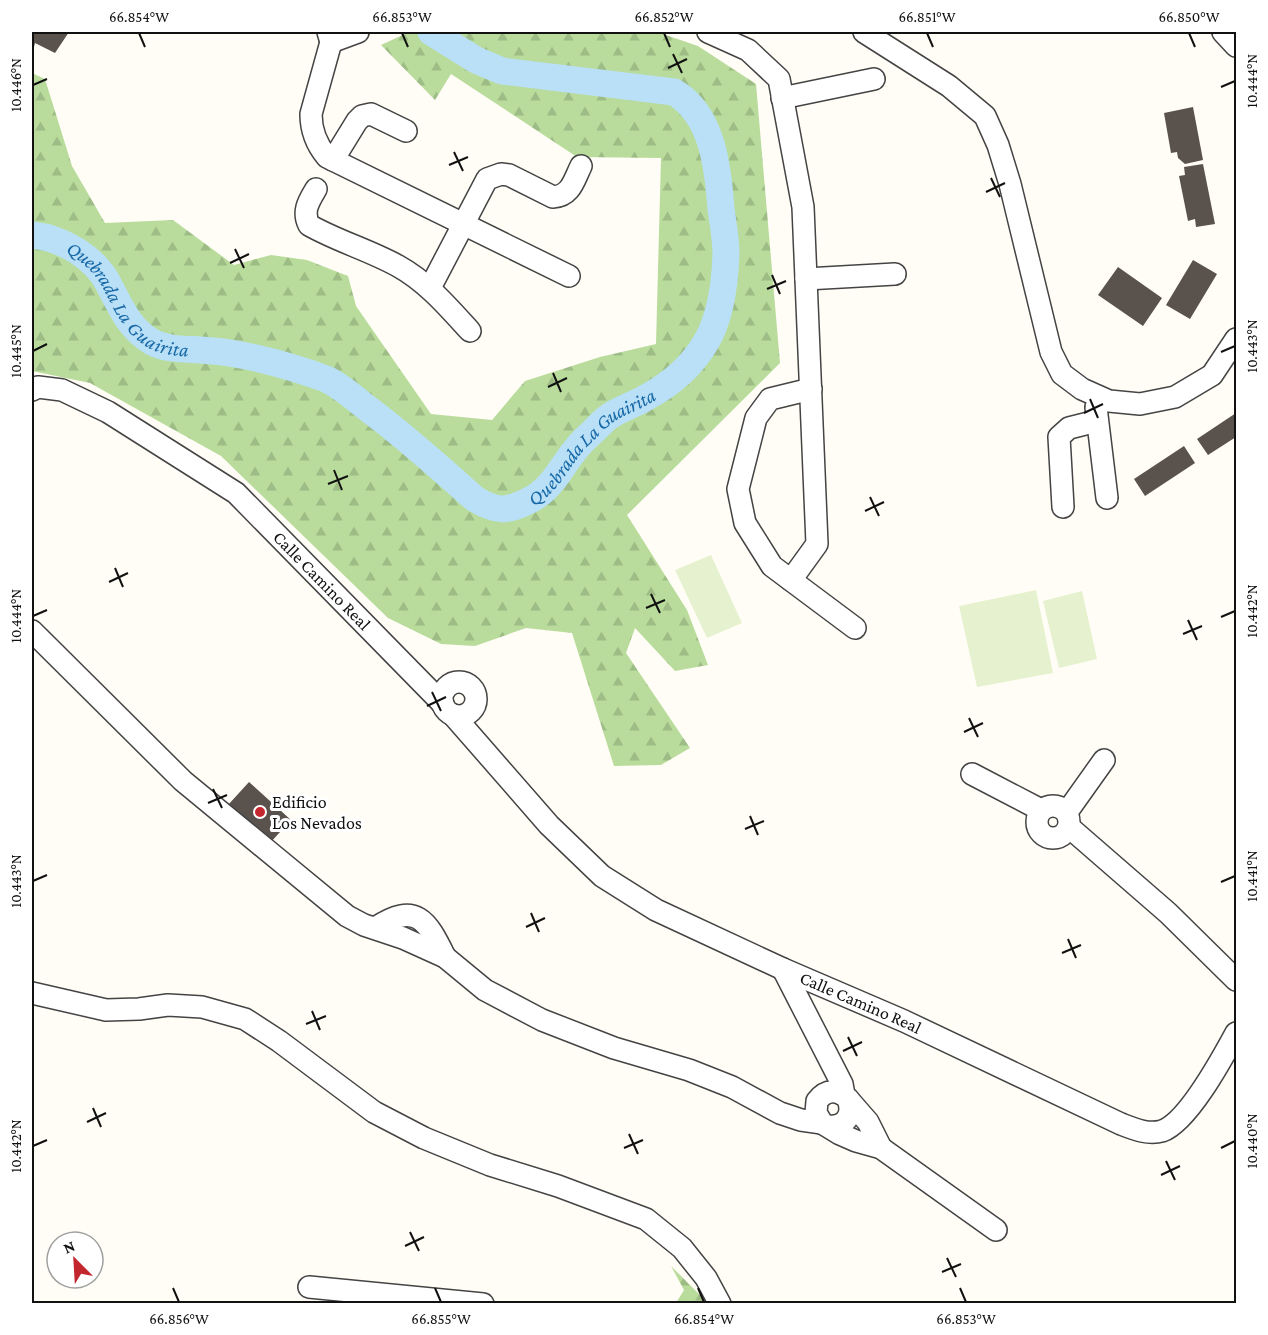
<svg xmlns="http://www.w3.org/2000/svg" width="1268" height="1335" font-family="'Crimson Pro',serif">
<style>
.forest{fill:url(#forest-firs)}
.pitch{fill:#e6f2cf}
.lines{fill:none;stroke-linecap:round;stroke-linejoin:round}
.river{stroke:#b9e0f7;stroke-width:27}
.building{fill:#5a524d}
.minor-casing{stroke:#444;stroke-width:24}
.minor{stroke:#fff;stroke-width:21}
.ticks{fill:none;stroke:#111;stroke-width:2}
.poi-dot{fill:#c4262e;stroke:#fff;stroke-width:2}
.labels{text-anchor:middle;stroke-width:6;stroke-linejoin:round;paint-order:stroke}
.street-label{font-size:18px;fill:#111;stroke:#fff}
.poi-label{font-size:18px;fill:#111;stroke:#fff;text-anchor:start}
.water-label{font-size:20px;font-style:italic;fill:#1768a6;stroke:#fff}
.neatline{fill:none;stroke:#111;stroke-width:2}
.ticks-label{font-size:15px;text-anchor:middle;fill:#111}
</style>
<defs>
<pattern id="forest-firs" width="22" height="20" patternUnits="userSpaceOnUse" patternTransform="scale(1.5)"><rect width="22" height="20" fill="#b9dc9c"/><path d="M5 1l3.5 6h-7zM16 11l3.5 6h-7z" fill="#9ebc85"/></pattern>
</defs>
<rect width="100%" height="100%" fill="#fffdf5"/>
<path class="forest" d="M409,32H657L698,46L756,84L780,363L627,515L687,610L708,665L675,671L635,628L626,653L690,748L661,765L614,766L572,633L526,628L475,646L441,644L388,618L221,456L90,383L32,371V73L45,79L72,166L105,223L173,220L234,265L271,255L307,260L348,276L356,306L431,414L492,420L525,381L600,357L656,344L661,158L577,157L451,74L435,100L381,45Z
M671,1266L708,1303H676L684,1290Z"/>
<path class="pitch" d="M711,555L742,623L707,638L675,570Z
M1036,590L1053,673L977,687L959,606Z
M1082,591L1097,659L1059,668L1043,601Z"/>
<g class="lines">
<path class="river" id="s1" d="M32,235C62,238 95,257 109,285C121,308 129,328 152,342C167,350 186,349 201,350C219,351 238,354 256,358C277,363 305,371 326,379C340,385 354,398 367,408C405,436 440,468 475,499C497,512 507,512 530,500C555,488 564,459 584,440C592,433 599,425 607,418C619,409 634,405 647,397C671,384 692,366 706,342C721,317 725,283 726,254C726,239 723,224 721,209C718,168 713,115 674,92L502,71L476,60L431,32"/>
</g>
<path class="building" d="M32,32H69L55,53L35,43L34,47L32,46Z
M1193,107L1203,160L1185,164L1178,158L1177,152L1171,153L1164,113Z
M1203,164L1215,224L1196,227L1195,219L1188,221L1179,176L1185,175L1184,167Z
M1193,260L1217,274L1190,319L1166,305Z
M1118,267L1162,298L1143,326L1098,295Z
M1236,413V437L1208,455L1197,439Z
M1184,446L1195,463L1145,496L1134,479Z
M249,782L291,820L270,843L228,805Z"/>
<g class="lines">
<g class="minor-casing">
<g id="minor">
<path d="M328,32L331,42L358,32"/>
<path d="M708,32L748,50L779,79L803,207L817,544L791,580"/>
<path d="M864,32L949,86L985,116L998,145L1010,184L1051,352L1062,374L1082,389L1109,401L1140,404L1175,397L1212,375L1236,339"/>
<path d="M1223,32L1236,46"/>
<path d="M331,42L311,114C311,131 316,144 327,157L569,276"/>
<path d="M782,98L874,79"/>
<path d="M333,160L357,121L362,116L371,114L406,131"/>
<path d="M316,189C309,201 302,211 309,225C337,241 369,250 398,266C427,282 448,307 470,331"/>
<path d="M806,279L895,274"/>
<path d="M430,288L487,179L501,174L509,175L553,197C571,196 574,180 581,166"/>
<path d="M811,389L770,399L756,418L738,489L745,523L772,566L855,628"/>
<path id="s2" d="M32,390L38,387L62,390L108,412L236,493L443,704"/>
<path d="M1096,407L1107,498"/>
<path d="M1063,507L1059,437L1069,428L1097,421"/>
<path d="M32,631L183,781L347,916L364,925L403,938L445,957L485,990L542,1020L614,1048L689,1070L732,1087L780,1113L801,1120L822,1123"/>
<circle cx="459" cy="699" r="17"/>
<path id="s3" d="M453,715L549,825L602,876L656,910L783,969L904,1021L1121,1124C1134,1129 1148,1135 1162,1131C1188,1122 1223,1057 1236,1033"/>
<path d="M972,774L1041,810"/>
<circle cx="1053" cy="822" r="16"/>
<path d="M1067,812L1104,760"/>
<path d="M1069,827L1168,913L1236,980"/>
<path d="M375,928C416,901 427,920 445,957"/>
<path d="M783,969L842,1084L844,1095"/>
<path d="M32,993L106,1010L139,1009L168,1005L202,1007L245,1019L279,1041L374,1112L424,1138L490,1165L558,1186L646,1219L682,1248L706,1278L720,1304"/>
<path d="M848,1099L868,1122L881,1148"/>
<path d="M828,1126C845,1128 854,1115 848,1099C838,1089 826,1089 817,1101L816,1113L822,1123L840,1134L856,1141L881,1148L996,1230"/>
<path d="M309,1287L483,1304"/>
</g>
</g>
<use href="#minor" class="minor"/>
</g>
<path class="ticks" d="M139,33L145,47M402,33L408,47M664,33L670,47M927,33L933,47M1189,33L1195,47M673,54L682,73M668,68L687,59M33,85L47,79M1221,87L1235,81M454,152L463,171M449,165L468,157M991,178L1000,197M986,192L1005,183M235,249L244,268M230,263L249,254M772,275L780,294M767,289L786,281M33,351L47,344M1221,352L1235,346M553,373L561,392M548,387L567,378M1090,399L1098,418M1084,413L1103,404M334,470L342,490M328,484L348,476M870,497L879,516M865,511L884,502M115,568L123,587M109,582L128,573M651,594L660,613M646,608L665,600M33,616L47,610M1221,617L1235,611M1188,620L1197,640M1183,634L1202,626M432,692L441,711M427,706L446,697M969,718L978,737M964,732L983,723M213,789L222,808M208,803L227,795M750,816L758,835M745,829L764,821M33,881L47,875M1221,882L1235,876M531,913L539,932M526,927L545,918M1068,939L1076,958M1062,953L1081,945M312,1011L320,1030M306,1024L326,1016M848,1037L857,1056M843,1051L862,1042M93,1108L101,1127M87,1122L106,1113M629,1134L638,1154M33,1146L47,1140M624,1148L643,1140M1221,1148L1235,1141M1166,1161L1175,1180M1161,1175L1180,1166M410,1232L419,1251M405,1246L424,1237M947,1258L956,1277M942,1272L961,1264M173,1288L179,1302M435,1288L441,1302M698,1288L704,1302M960,1288L966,1302"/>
<circle class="poi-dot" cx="260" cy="812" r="6"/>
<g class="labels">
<g class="street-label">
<text dy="6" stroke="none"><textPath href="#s2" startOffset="356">Calle Camino Real</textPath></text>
<text dy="6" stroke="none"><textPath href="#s3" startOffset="508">Calle Camino Real</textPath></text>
</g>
<g class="poi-label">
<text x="272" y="808">Edificio<tspan x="272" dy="21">Los Nevados</tspan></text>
</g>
<g class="water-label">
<text dy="7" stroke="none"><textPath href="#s1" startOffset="122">Quebrada La Guairita</textPath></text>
<text dy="7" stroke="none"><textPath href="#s1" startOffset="680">Quebrada La Guairita</textPath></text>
</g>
</g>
<rect width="1268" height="1335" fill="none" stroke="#ffffff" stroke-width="66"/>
<g transform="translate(75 1260) rotate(336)"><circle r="28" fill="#ffffff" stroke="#a0a0a0" stroke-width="1.5"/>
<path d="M0-4.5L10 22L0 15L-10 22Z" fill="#c4262e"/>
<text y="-9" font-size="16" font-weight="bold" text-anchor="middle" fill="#111111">N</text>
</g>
<rect x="33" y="33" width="1202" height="1269" class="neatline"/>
<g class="ticks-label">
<text x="139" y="22">66.854°W</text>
<text x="402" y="22">66.853°W</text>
<text x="664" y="22">66.852°W</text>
<text x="927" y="22">66.851°W</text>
<text x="1189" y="22">66.850°W</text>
<text transform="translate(1252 81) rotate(-90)" y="5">10.444°N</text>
<text transform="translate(16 85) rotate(-90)" y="5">10.446°N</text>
<text transform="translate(1252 346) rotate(-90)" y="5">10.443°N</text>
<text transform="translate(16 351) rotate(-90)" y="5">10.445°N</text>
<text transform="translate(1252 611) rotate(-90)" y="5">10.442°N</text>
<text transform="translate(16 616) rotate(-90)" y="5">10.444°N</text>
<text transform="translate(1252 876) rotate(-90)" y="5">10.441°N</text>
<text transform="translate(16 881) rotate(-90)" y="5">10.443°N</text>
<text transform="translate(1252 1141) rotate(-90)" y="5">10.440°N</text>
<text transform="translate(16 1146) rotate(-90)" y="5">10.442°N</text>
<text x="179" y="1324">66.856°W</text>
<text x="441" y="1324">66.855°W</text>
<text x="704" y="1324">66.854°W</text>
<text x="966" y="1324">66.853°W</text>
</g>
</svg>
